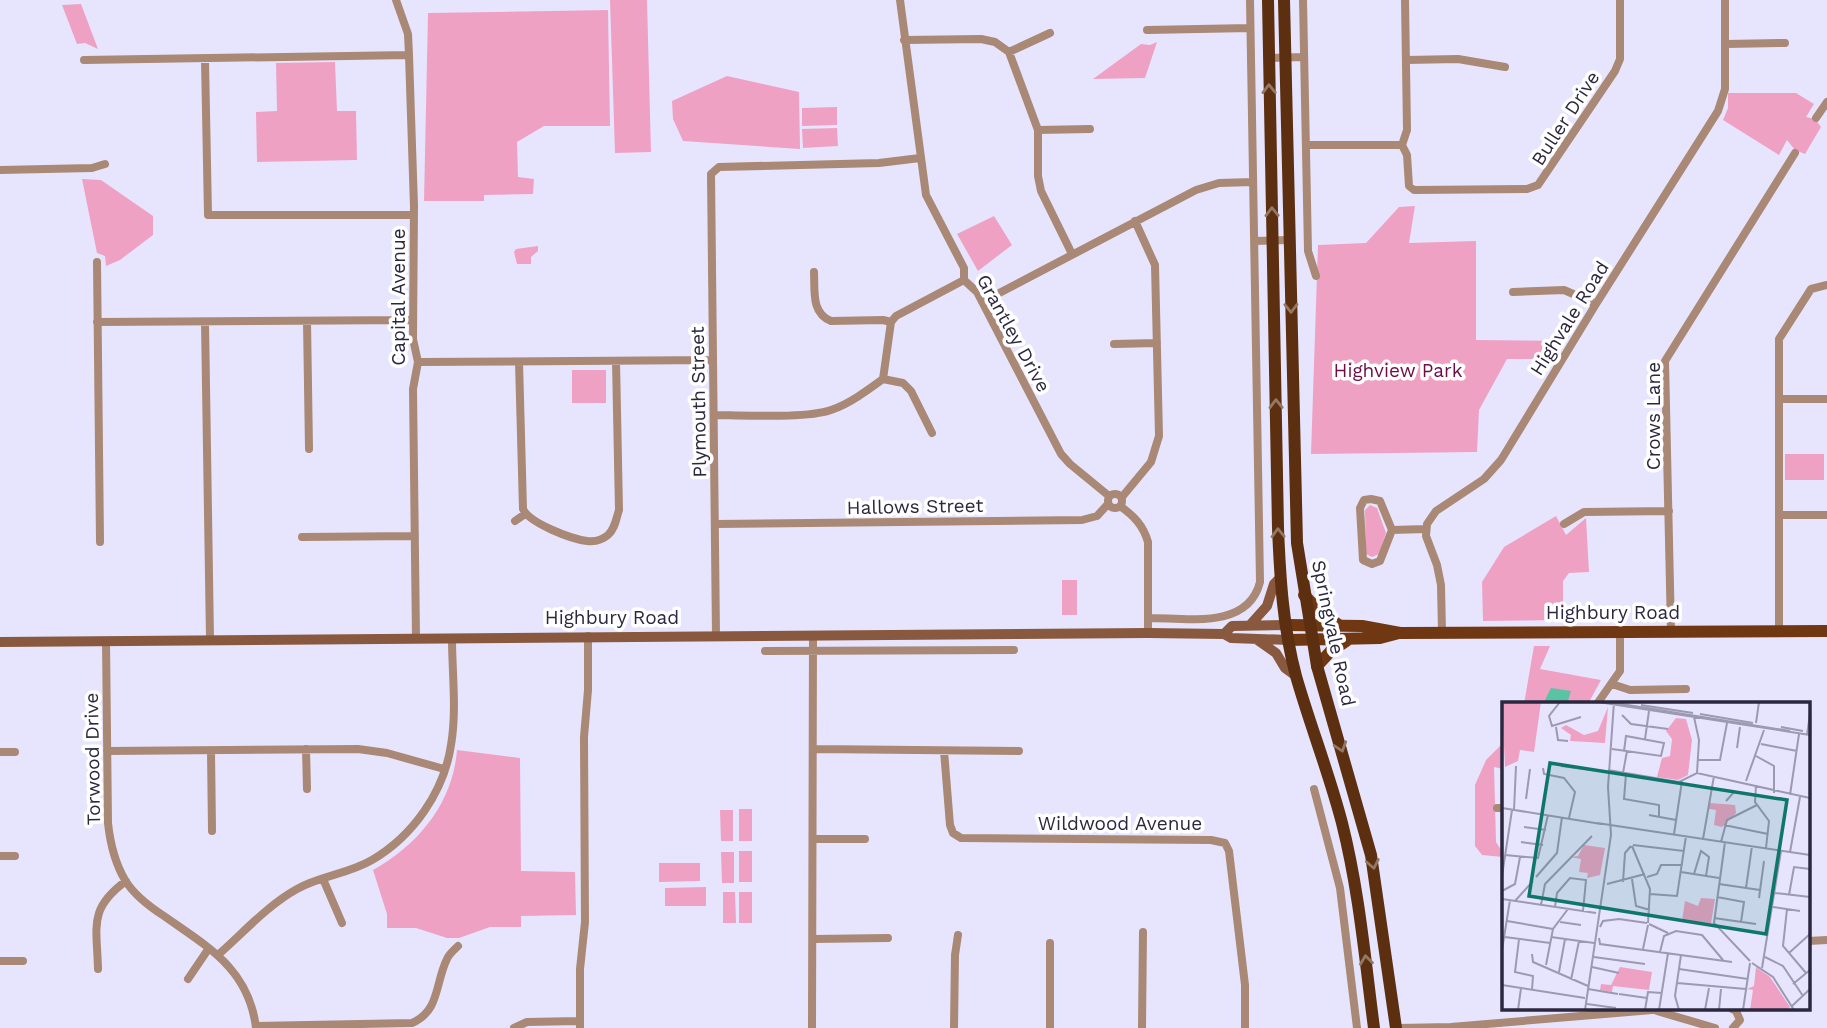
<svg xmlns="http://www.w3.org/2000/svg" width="1827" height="1028" font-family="'Work Sans',sans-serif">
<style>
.green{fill:#efa1c4}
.water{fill:#5ac3a3}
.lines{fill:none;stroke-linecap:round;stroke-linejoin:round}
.minor{stroke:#a98875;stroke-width:8}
.secondary{stroke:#88593e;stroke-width:10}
.primary{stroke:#6f3812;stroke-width:12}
.trunk{stroke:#5c2f10;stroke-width:12}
.oneway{stroke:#957864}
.labels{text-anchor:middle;stroke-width:7;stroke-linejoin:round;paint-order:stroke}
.street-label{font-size:19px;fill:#2b273f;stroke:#fff}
.park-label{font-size:19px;fill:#6d0c46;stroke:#fff}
.inset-road{fill:none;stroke:#9c99b2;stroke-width:2}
.view{fill:#0f766e;fill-opacity:0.15;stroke:#0f766e;stroke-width:3.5}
.inset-edge{fill:none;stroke:#2b273f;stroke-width:3.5}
</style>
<rect width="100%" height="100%" fill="#e7e5fe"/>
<path class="green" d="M610,0H647L651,152L615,153Z
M81,4L98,49L85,43L77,44L62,5Z
M608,10L610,126H544L517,142L518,177L534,179L533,194L484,195V201H424L428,13Z
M1157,42L1145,78L1093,79L1141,44L1150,45Z
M335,62L337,111H356L357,160L257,162L256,112L277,111L276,63Z
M727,76L799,92L800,149L683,141L673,119L672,101Z
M1728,93H1796L1814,104L1806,117L1815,119L1821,127L1805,154L1795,150L1787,140L1779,155L1723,120L1728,108Z
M837,107V125L802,126V108Z
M837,128L838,146L803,148L802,129Z
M82,179L101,180L153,216V235L120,260L106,266L105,256L97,253Z
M1415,206L1409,243L1476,241V340L1564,341L1553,359H1507L1479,410L1477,452L1311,454L1318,245L1366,243L1399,207Z
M994,216L1012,245L978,271L957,234Z
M538,246V251L531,257V264H517L514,252L516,249Z
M572,370H606V403H572Z
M1785,454H1824V480H1785Z
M1370,505L1377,508L1386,533L1379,554L1372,557L1366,554L1365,510Z
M1556,516L1566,535L1586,518L1589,572L1569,573L1563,581V620L1483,621L1482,582L1504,547Z
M1062,580H1077V615H1062Z
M1534,646H1550L1540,669L1601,680L1588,704H1524Z
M1503,743V769L1494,767L1496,842L1503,853V857L1482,855L1475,846V785L1486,760Z
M457,750L520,758L521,871L575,872L576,915L521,916V927H490L459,938H447L416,928H387V914L373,870C418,845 453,803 457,750Z
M739,809H752V841H739Z
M720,810H733V841H721Z
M739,851H752V882H739Z
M721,852H734V883H722Z
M659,863H700V881L659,882Z
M706,887V906H665V888Z
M723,892H735L736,923H723Z
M739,892H752V923H739Z"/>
<path class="water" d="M1551,688L1571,691L1567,704H1543Z"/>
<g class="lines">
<path class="minor" d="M396,0L408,34L409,55L414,206L413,339L418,362L413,389L416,638
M900,0L926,195L964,268V280L977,292L1061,454L1070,464L1109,496
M1303,0L1308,251L1316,276
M1147,30L1250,28
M904,40L981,39L995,42L1009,52L1038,130V176L1041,191L1072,254
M1726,44L1785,43
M1009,52L1050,33
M1269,58L1304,57
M84,60L409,55
M205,60L208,215H414
M1406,60L1458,59L1505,67
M1816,118L1827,102
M1038,130L1090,129
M1306,145H1402
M1402,145L1407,155L1409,186L1414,190L1527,189L1538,185L1615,71L1620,59V0
M1402,145L1407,130L1405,0
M0,170L92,168L105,164
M1254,241L1289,240
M97,262L100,542
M814,272C815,291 811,313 831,321L883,320L891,322
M1513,292L1564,290L1596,304
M982,302L1196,190L1219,183L1253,182
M307,321L309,449
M97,322L413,320
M205,322L210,639
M1114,344L1157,343
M418,362L713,360
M519,362L523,509C529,523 571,539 587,541C594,542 602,540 608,535C615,529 616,519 619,510L616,361
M883,379L903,383L911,391L932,433
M1780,399H1827
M714,415C744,415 805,419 831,410C849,404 868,390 883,379L891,322L896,316L964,280
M1108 501a7 7 0 1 1 14 0a7 7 0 1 1-14 0Z
M1122,497L1151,462L1159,436L1155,265L1135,221
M1371,499L1380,501L1392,530L1380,561L1372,564L1363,560L1360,508L1364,500Z
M1120,506C1134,516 1143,525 1148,542V633
M1779,515H1827
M515,521L525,514
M715,524L1082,520L1097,516L1108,504
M1564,524L1584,512L1669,511
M1392,530L1426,529
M302,537L415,536
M1148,618C1186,618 1248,630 1260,582L1250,0
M1671,631L1665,361L1795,153
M1779,631V339L1811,289L1827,285
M1442,632L1441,585L1437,565L1426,536L1427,524L1436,511L1484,479L1501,460L1596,304L1718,111L1725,89V0
M716,636L711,174L719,167L879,163L920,158
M106,641L108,823C110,842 115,863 125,880C134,895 150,907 164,916C208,947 249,969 256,1028
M765,651L1014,650
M1612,684L1630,690L1686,689
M1597,704L1620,671V632
M306,749L307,789
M814,749L1019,751
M107,751L358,749L387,753L444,769
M211,751L212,831
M944,751L950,825L953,833L961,838L1211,840L1225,843L1229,851L1245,985V1028
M0,752H15
M1314,789L1340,888L1357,1028
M1497,808H1503
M814,839H865
M0,856H15
M323,879L342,923
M814,939L888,938
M1808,941L1827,940
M219,954C244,932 268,905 297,889C320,876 348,874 372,860C413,836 444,792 451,745C457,710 452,673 452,638
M0,961H23
M98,969C97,926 88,909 126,881
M188,979L209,948
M1732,1009L1736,1011L1740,1020L1733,1028
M1657,1011L1715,1028
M256,1026L412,1023C440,1011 435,983 447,959C449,954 454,950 458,946
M514,1028L527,1022L580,1021
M580,1028V969L585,922L584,737L588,690V636
M812,1028L813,635
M954,1028L955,955L958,935
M1050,1028V943
M1142,1028L1143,932
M1398,1028L1451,1027L1664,1009"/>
<path class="secondary" d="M1250,625L1267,606L1274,584L1281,577
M1224,634L1232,626L1287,625
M1256,639L1276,653L1285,668L1296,676
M0,642L1148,633L1224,634L1231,638L1289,640"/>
<path class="primary" d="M1304,595L1322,614L1339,625
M1287,625L1362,626L1400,633L1827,631
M1289,640L1380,638L1399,633
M1317,666L1330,652L1349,639"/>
<path class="trunk" d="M1268,0L1278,528C1280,577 1283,628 1296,676C1310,725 1329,773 1342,823C1359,890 1365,959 1374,1028
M1284,0L1297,543L1317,666L1371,855L1396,1028"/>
</g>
<defs><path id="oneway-chevron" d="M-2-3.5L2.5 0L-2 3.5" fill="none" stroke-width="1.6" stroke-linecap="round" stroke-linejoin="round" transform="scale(1.75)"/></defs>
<g class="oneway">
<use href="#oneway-chevron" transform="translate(1269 89) rotate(-91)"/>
<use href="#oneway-chevron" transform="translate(1272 212) rotate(-91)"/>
<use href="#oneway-chevron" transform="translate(1291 308) rotate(89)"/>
<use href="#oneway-chevron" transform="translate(1276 404) rotate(-91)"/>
<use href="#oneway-chevron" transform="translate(1278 533) rotate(-92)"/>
<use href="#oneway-chevron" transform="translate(1341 747) rotate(72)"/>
<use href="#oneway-chevron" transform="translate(1373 864) rotate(79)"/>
<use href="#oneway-chevron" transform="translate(1366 960) rotate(-97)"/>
</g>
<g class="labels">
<g class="street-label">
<text transform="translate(1565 118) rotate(-57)" y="7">Buller Drive</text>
<text transform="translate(398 297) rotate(-90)" y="7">Capital Avenue</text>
<text transform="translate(1569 318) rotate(-58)" y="7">Highvale Road</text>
<text transform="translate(1014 333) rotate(61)" y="7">Grantley Drive</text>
<text transform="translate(698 402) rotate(-91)" y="7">Plymouth Street</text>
<text transform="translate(1653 416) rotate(-90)" y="7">Crows Lane</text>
<text transform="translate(915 506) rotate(-1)" y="7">Hallows Street</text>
<text x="1613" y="619">Highbury Road</text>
<text x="612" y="624">Highbury Road</text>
<text transform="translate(1334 633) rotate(78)" y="7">Springvale Road</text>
<text transform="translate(92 759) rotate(-91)" y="7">Torwood Drive</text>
<text x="1120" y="830">Wildwood Avenue</text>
</g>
<g class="park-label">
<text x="1398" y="377">Highview Park</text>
</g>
</g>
<g transform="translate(1502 702)">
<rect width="308" height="308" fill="#e7e5fe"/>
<path d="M0,0H39L32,50L18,48L16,59L3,65ZM106,5L103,41L68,39L69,33L59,26L64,23L82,33L96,29ZM174,16L184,17L190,38L186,73L176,78L155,75L160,56L168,54L170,37L164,29ZM208,101L233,103L234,111L220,125L212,123L214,108L207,107ZM82,143L103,146L98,173L85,176L86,171L77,170L79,157L68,155L76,154ZM199,196L213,197L209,221L180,219L183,199L196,204ZM118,265L150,270L147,288L111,284L110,290L98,288L99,282L109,283ZM254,265L268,275L288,305L285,308H248L251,288L245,287L252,284Z" fill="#efa1c4"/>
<path class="inset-road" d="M58,0L47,14L50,24L79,15M96,0L308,33M107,0L288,29M139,3L191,11M198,12L251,21M120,13L129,22L166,27M192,15L197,38L195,71M254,21L257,0M54,25L56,38L66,39M279,25L301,29M305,33L308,12M143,37L147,9M259,42L295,49M235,46L238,25M110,47L159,54L162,41L124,34L122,49M254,54L272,64V91M196,58H218L225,21M59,64L106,70M41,66L42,72L62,76L73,90L67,116M106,68L177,80L195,71L308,96M121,71L125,49M124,72L122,97L157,103V115M244,79L262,28M254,83L253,100L267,119L264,146M288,93L297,32M24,97L28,67M224,99L232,90L252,93M0,106L99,122M12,108L14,64M147,113L174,118M95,121L308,153M222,123L266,132M22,125L44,128M172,132L180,79M201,137L212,74M19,140L41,143M219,140L225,118L255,103M223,140L212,221L248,259M131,143L182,149M130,144L148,187L146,221M288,150L298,95M3,153L36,156L46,113M179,170L217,176M192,172L199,149L207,155L204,174M0,174L10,108M34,175L55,151L60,115M145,175L155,172L159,163H180M130,177L134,204L148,208M121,180L123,151L129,144M105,182L143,172M217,182L258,188M244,186L250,144M0,189L13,182L18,155M273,191L308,195M148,192L175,194L184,134M287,193L292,165L308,167M215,195L242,200L239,220M257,196L262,159M0,197L94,211M13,199L31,179M39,203L43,182L90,134M53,205L55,191L68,176L84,178L81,209M271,205L298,209M285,207L281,244L304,271M212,216L254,222M5,219L51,227M58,220L79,223M147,222L166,231M98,225L101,219L117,217L145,221M3,235L48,241M49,235L92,241M97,236L98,242L230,260M17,237L13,270L31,274L30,288M141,247L146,223M0,248L8,198M158,250L162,234L174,229L200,233L221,258M287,251L308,232M30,252L31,260L86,284M92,255L143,262M263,255L281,264L301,294M250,261L271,275L292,308M44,263L51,227L66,207M90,265L117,271M260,266L279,149M177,267L246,277M57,270L63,237M69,278L77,239M175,281L244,287M291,282L308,268M0,283L83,296M86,287L116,292M117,292L145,296M85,302L114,306M290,304L308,287M16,308L19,286M83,308L109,133L106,85L112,0M143,308L146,290L160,291M157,308L166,251M177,308L173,294L179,253M203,308L207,286M217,308L219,287M241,308L248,261"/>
<path class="view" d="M48,61L285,98L264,232L27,194Z"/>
<rect width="308" height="308" class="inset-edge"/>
</g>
</svg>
